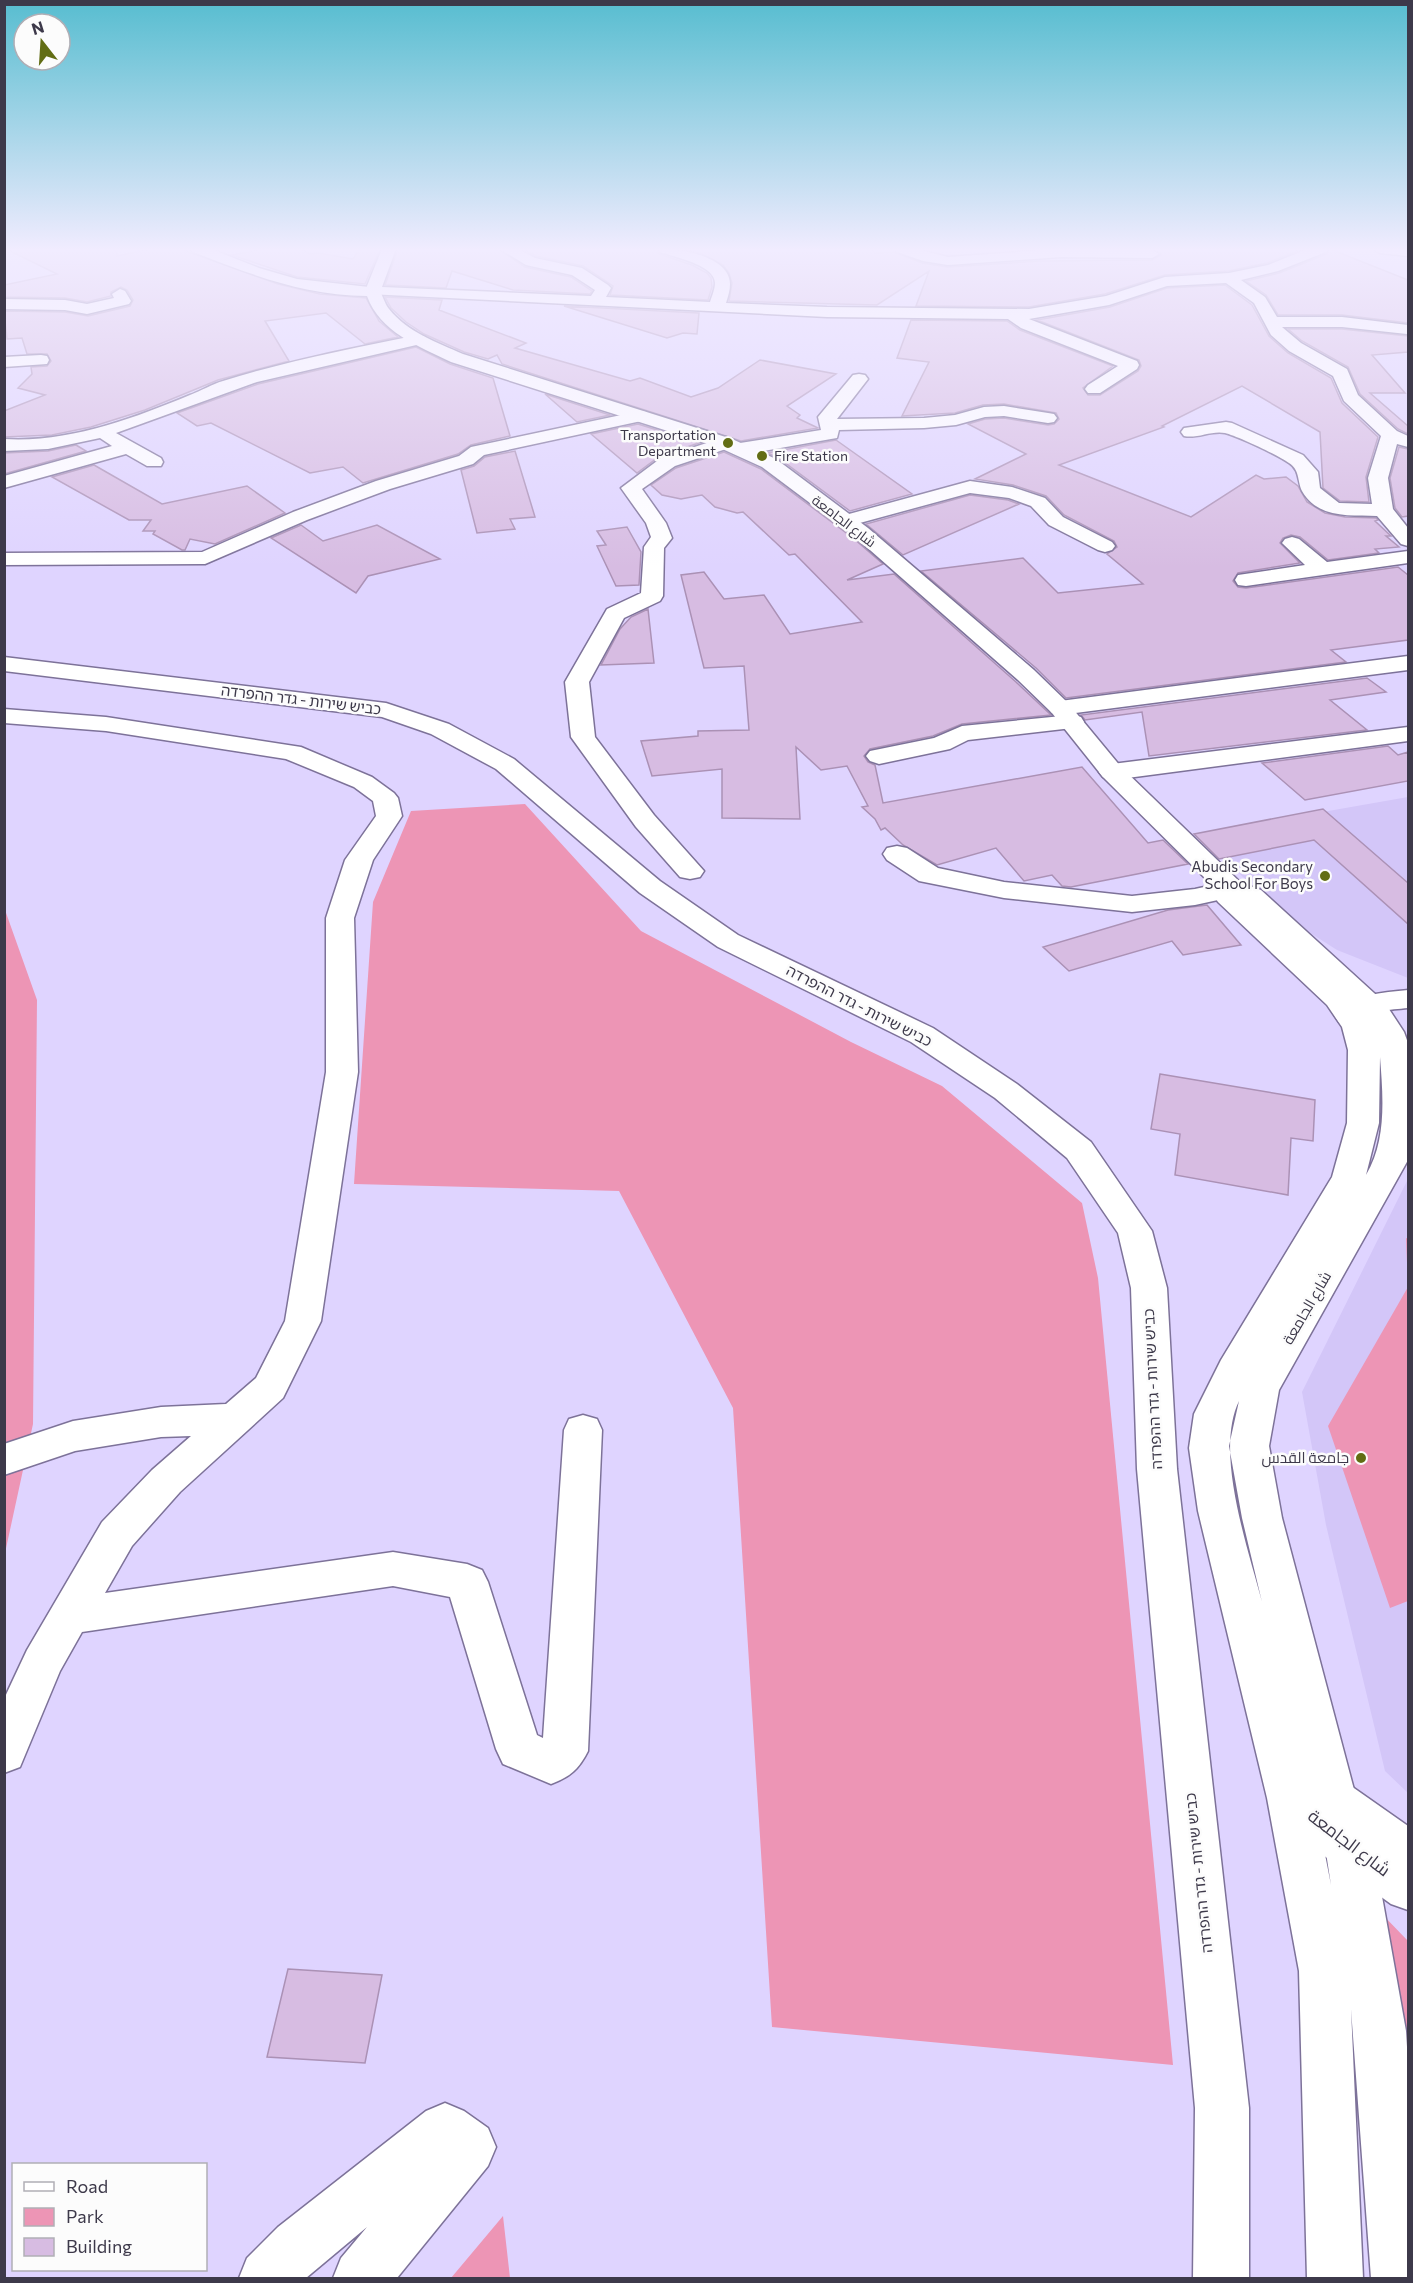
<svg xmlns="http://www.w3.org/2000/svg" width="1413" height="2283" font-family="Commissioner,Cairo,'Noto Sans Hebrew',sans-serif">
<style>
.built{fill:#d3c6f8}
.green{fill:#ed95b5}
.building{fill:#d7bce2;stroke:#ab91b5;stroke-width:1.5}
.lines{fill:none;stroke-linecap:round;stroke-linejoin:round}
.minor-casing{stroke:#7d7299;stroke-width:3}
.major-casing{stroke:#7d7299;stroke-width:3}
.minor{fill:#fff;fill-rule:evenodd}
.major{fill:#fff;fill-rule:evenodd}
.poi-dot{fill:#626d14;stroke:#fcfcfc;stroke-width:2}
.labels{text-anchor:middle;stroke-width:5;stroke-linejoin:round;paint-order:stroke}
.far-poi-label{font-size:14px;fill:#3d394a;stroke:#fcfcfc;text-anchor:end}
.far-street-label{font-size:14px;fill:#3d394a;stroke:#fcfcfc}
.street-label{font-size:15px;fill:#3d394a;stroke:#fcfcfc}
.poi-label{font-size:15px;fill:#3d394a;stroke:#fcfcfc;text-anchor:end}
.near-street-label{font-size:18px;fill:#3d394a;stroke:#fcfcfc}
</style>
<rect width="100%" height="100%" fill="#dfd4ff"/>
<path class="built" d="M1408,797V978L1337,950L1287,918L1197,834Z
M1408,1179V1793L1385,1771L1326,1525L1302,1392Z"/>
<path class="green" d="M525,804L641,931L851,1042L942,1086L1082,1203L1098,1278L1173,2065L772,2027L733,1408L619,1191L354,1184L373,902L411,811Z
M5,910L37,1000L33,1424L5,1553Z
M1406,1238L1408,1239V1601L1390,1608L1328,1426L1408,1287Z
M1380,1912L1408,1941V2278H1407Z
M503,2216L510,2278H451Z"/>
<path class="building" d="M6,249H116L117,256L149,249H180L278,284L320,294L366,298L379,321L398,337L365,344L326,313L265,321L289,361L218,380L145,410L91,427L52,435L4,437V411L45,395L18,388L32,374L31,367L47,366L51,361L47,354H27L22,338L7,339L4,311L65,312L88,316L130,306L133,300L127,290L121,287L111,292V296L87,302L65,298L4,297V285L57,274Z
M264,249H300L310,254L318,253L353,259L360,249H380L365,284L297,277L232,255Z
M398,249H498L525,267L571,277L592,291L590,294L513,290L452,271L446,288L385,285Z
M523,249H656L659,254L692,265L707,273L711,278L712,287L708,300L610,295L613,286L583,266L536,256Z
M683,249H871L875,253L894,252L922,263L948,267L1039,261L1152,260L1161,255L1155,249H1302L1267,263L1229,271L1165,275L1105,294L1029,307L916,306L929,271L877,305L729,301L732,283L729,273L723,265L702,254Z
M1330,249L1408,280V323L1342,315H1278L1266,295L1246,281L1279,273L1327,254Z
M1225,285L1252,305L1269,336L1288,353L1331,378L1342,403L1378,437L1366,477L1369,502L1340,501L1323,488L1320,432L1242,386L1162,426L1164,427L1059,465L1191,517L1256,475L1264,479L1286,477L1298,486L1307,502L1325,513L1345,517L1376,518L1378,520L1375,521L1391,536H1386L1399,547L1375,549L1379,553L1328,560L1300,537L1291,535L1283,538L1280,543L1300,563L1238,573L1233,581L1238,587L1246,588L1398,567L1408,575V640L1331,650L1346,662L1066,698L1036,668L921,571L1023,558L1058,593L1143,584L1107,554L1117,547L1114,541L1064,515L1046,496L1013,485L975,479L1026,454L968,424L985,419L1004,418L1048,425L1054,424L1059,419L1056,413L1004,404L983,405L955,413L902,416L929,362L897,358L911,320L1007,321L1020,330L1113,366L1083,388L1088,395H1100L1138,371L1141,366L1139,360L1037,320L1110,307L1167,288Z
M385,297L442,300L439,310L526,343L515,348L630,381L640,378L691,397L718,388L760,360L836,374L787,406L800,415L797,418L818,428L741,441L502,364L497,355L488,359L464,352L424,334L406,322L391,308Z
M564,306L699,313L697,334L683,333L667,338Z
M1288,329H1342L1408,336V352L1372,355L1405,393H1370L1408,426V434L1398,429L1360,394L1348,367L1302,341Z
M416,347L450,364L493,378L510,436L471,445L458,454L363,483L343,467L310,473L211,423L197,426L177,413L258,384Z
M545,394L610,415L577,422Z
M638,424L699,443L660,456L637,473L591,434Z
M836,440L912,494L850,511L777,457L767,453Z
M76,445L86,451L4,474V453L48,451Z
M1399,447L1408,449V516L1402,517L1395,508L1390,478Z
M515,451L535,517L510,519L515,529L477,533L461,470L474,466L485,457Z
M724,452L761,469L853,538L883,564L847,580L894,574L1016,682L1051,715L962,724L933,736L870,749L864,756L868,762L875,765L883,803L1082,767L1148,843L1163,840L1188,864L1071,887L1062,886L1052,875L1024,881L996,848L937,865L903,845L885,828L881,830L875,819L862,807L868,806L847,766L821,770L796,747L800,819L722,818V769L652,776L641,741L698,736V731L749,730L744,666L704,668L681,575L704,572L724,599L764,595L790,634L862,622L795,554L789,555L743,512L737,513L715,507L702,495L681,499L662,495L651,485L676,468Z
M94,465L162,504L247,486L285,513L215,544L190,539L185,550H182L153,534L155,531H143L151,520H129L52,477Z
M970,495L1008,500L1019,504L903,555L866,524Z
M301,525L323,541L377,525L440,559L368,576L356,593L271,538Z
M627,527L641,552L639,585L616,586L597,546L606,545L597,531Z
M648,609L654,663L601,665L620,629L631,617Z
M1367,678L1386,692L1330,700L1367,730L1149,756L1142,712L1085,720L1081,715Z
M1388,746L1398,755L1408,752V781L1305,800L1262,763Z
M1323,809L1408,883V924L1314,840L1219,859L1194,834Z
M1207,905L1241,945L1183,955L1172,941L1069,971L1043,947L1168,910Z
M1160,1074L1315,1100L1313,1141L1291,1138L1288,1195L1175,1175L1180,1134L1151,1129Z
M288,1969L382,1975L365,2063L267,2057Z"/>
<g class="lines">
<g class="minor-casing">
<path id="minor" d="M382,249H396L382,287L591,296L595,290L572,275L526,265L500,249H518L535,258L582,268L608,285L611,288L606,297L710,302C712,296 715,289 715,283C715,265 674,257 660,252L658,249C678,248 730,256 730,284C730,290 728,297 726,303L827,307L1029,309L1106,296L1165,277L1229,273L1268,265L1308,249H1328L1326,252L1278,271L1241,280L1265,297L1277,317H1342L1408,325L1407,334L1342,327H1282L1301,343L1347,369L1358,395L1397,431L1408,436V447L1397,444L1388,478L1393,509L1408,528V546L1401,544L1377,516C1350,515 1318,519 1302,491C1297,480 1300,470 1289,463C1278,455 1237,436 1225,433C1212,430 1197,439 1184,436L1181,432L1184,428L1226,422L1232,423L1303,455L1318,472L1320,488L1339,503L1372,504L1368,478L1381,436L1344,401L1333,376L1289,351L1271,335L1254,303L1226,283L1167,286L1109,305L1029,319L1137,361L1139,365L1137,369L1100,393H1088L1085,389L1088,385L1118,366L1021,328L1008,319L827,317L368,294L365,291Z
M895,249H916L948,257L1058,249L1152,250L1159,254L1152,258L1061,257L948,265L923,261L897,252Z
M1373,249H1408V256L1380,253Z
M120,289L125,291L131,301L129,304L87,314L65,310L4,309V299L65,300L87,304L114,298L112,294Z
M419,335L425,337L427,340L425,343L257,382L116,433L161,458L163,462L161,466H147L126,454L4,488V476L112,446L100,438L48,449L4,451V439C68,443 132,419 190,395C201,391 212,384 223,381C287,361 353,348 419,335Z
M41,355L47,356L49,360L47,364L4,367V357Z
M859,374L865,375L868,379L837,419L924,418L955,415L984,407L1004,406L1048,413L1054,414L1057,418L1054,422L1048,423L1004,416L985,417L956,425L924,428L839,430L837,438L831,439L740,455L733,453L731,449L733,445L740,443L821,430L818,417L853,375Z
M640,411L646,412L649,416L646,420L484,455L473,464L390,489L307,520L205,564L4,565V553L202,552L293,512L376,481L459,456L471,447Z
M725,437L732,439L734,443L732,447L675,466L642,489L666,523L672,538L664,548L663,596L660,601L624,618L589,682L595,737L654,815L704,871L700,877L690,879L680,877L636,827L571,737L565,682L607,609L641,593L644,547L651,537L646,523L621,488L661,458Z
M970,481L1012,487L1045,498L1063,517L1112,542L1115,546L1112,550L1105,552L1098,550L1049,525L1031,506L1009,498L970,493L845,527L838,525L835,521L838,517Z
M1292,537L1299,539L1327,562L1408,551V563L1246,586L1238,585L1235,580L1238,575L1305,565L1282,543L1285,539Z
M1408,656V670L1060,715L1052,713L1048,708L1052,703L1060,701Z
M4,657L386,703L449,724L514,759L660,881L738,935L933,1028L1017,1084L1091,1142L1152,1231L1167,1288L1177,1469L1249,2108V2278H1193L1195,2108L1137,1469L1131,1288L1118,1233L1067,1158L995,1098L911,1042L718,947L640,893L496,769L431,734L382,717L4,671Z
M4,709L106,717L301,747L372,777L394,793L398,798L402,816L373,860L354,918L358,1072L321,1321L283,1398L180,1492L132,1546L105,1593L393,1552L467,1564L482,1570L488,1582L537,1735L543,1738L564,1430L569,1419L583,1415L597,1419L602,1430L588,1751C579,1769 570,1777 551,1784L503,1764L496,1749L450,1597L393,1586L82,1632L60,1671L20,1767L4,1773V1699L27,1650L102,1522L152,1470L191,1436L161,1437L75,1451L4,1475V1444L73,1421L161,1407L226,1404L256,1378L285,1321L326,1072V918L345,860L376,816L373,801L354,787L286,759L106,731L4,723Z
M1072,715L1081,717L1084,722L1081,727L968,740L950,749L879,764L870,761L866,756L870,751L934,738L962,726Z
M1408,727V741L1112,780L1103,777L1099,772L1103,767L1112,764Z
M897,846L907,848L938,868L1004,882L1132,896L1195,889L1231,881L1241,883L1245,889L1241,895L1195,905L1132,912L1004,898L919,881L887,860L883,854L887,848Z
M1408,990V1008C1399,1009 1389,1009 1380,1012C1363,1016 1358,1027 1339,1022L1335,1016C1351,993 1383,993 1408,990Z
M1327,1778L1351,1786L1408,1826V1910L1391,1904L1323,1855L1316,1839L1326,1822L1311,1815L1304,1800L1311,1785Z
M445,2103L464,2111L488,2128L496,2147L488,2166L397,2278H333L341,2258L367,2227L306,2278H239L247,2258L278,2227L426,2111Z"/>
</g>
<g class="major-casing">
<path id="major" d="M191,249H211L259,268L297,279L378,288C383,295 384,303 389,309C407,332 438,343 463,354L732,439L776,459L868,528L1034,670L1068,703L1121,767L1241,883L1261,890L1385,1003L1404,1032L1408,1043V1160L1279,1390L1269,1446L1282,1518L1357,1801L1373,1846L1406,2031L1408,2063V2278H1371L1351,2009L1363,2278H1307L1299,1971L1267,1798L1198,1511L1189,1448L1194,1414L1221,1360L1332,1177L1347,1123L1348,1050L1342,1027L1327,1005L1218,902L1214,896L1217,890L1103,777L1052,713L1018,680L854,536L762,467L718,447L451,362C418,346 380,332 367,296C302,295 253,275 193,252ZM1380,1057C1383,1096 1387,1140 1366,1175L1379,1123ZM1239,1401L1229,1446L1242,1518L1262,1602C1248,1548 1214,1452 1239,1401ZM1320,1829L1325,1846L1331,1885Z"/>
</g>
<use href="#minor" class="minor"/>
<use href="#major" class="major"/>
</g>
<linearGradient id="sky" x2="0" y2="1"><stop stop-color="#57bdd0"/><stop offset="0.44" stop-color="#f1ecff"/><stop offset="1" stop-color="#f1ecff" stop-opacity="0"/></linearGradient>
<rect width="1413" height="568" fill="url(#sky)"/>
<g class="poi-dot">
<circle cx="728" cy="443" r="6"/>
<circle cx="762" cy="456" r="6"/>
<circle cx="1325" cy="876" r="6"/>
<circle cx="1361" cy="1458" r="6"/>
</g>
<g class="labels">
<g class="far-poi-label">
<text x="716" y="440">Transportation<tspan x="716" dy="16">Department</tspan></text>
<text x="774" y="461" text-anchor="start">Fire Station</text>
</g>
<g class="far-street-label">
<text transform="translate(844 521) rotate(37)" y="5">شارع الجامعة</text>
</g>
<g class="street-label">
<text transform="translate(301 700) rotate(7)" y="5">כביש שירות - גדר ההפרדה</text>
<text transform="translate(859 1006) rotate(27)" y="5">כביש שירות - גדר ההפרדה</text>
<text transform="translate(1307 1308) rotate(-60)" y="5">شارع الجامعة</text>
<text transform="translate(1153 1389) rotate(-93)" y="5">כביש שירות - גדר ההפרדה</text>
<text transform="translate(1199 1873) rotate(-96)" y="5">כביש שירות - גדר ההפרדה</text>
</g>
<g class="poi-label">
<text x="1313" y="872">Abudis Secondary<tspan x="1313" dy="17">School For Boys</tspan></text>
<text x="1349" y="1463">جامعة القدس</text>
</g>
<g class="near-street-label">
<text transform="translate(1349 1843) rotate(37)" y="6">شارع الجامعة</text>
</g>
</g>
<rect width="1413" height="2283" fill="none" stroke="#3d394a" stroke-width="12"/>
<rect x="12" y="2163" width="195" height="108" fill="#fcfcfc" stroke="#b0aeb5" stroke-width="1.5"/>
<rect x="24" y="2182" width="30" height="9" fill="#ffffff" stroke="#b0aeb5" stroke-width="1.5"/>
<text x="66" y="2193" font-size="18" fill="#3d394a">Road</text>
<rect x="24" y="2208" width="30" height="18" fill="#ed95b5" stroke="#b0aeb5" stroke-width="1.5"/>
<text x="66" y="2223" font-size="18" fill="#3d394a">Park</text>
<rect x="24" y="2238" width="30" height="18" fill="#d7bce2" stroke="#b0aeb5" stroke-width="1.5"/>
<text x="66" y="2253" font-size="18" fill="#3d394a">Building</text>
<g transform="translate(42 42) rotate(343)"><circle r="28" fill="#fcfcfc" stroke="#b0aeb5" stroke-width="1.5"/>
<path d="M0-4.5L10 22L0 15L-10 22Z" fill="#626d14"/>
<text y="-9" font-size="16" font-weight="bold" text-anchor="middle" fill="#3d394a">N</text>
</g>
</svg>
